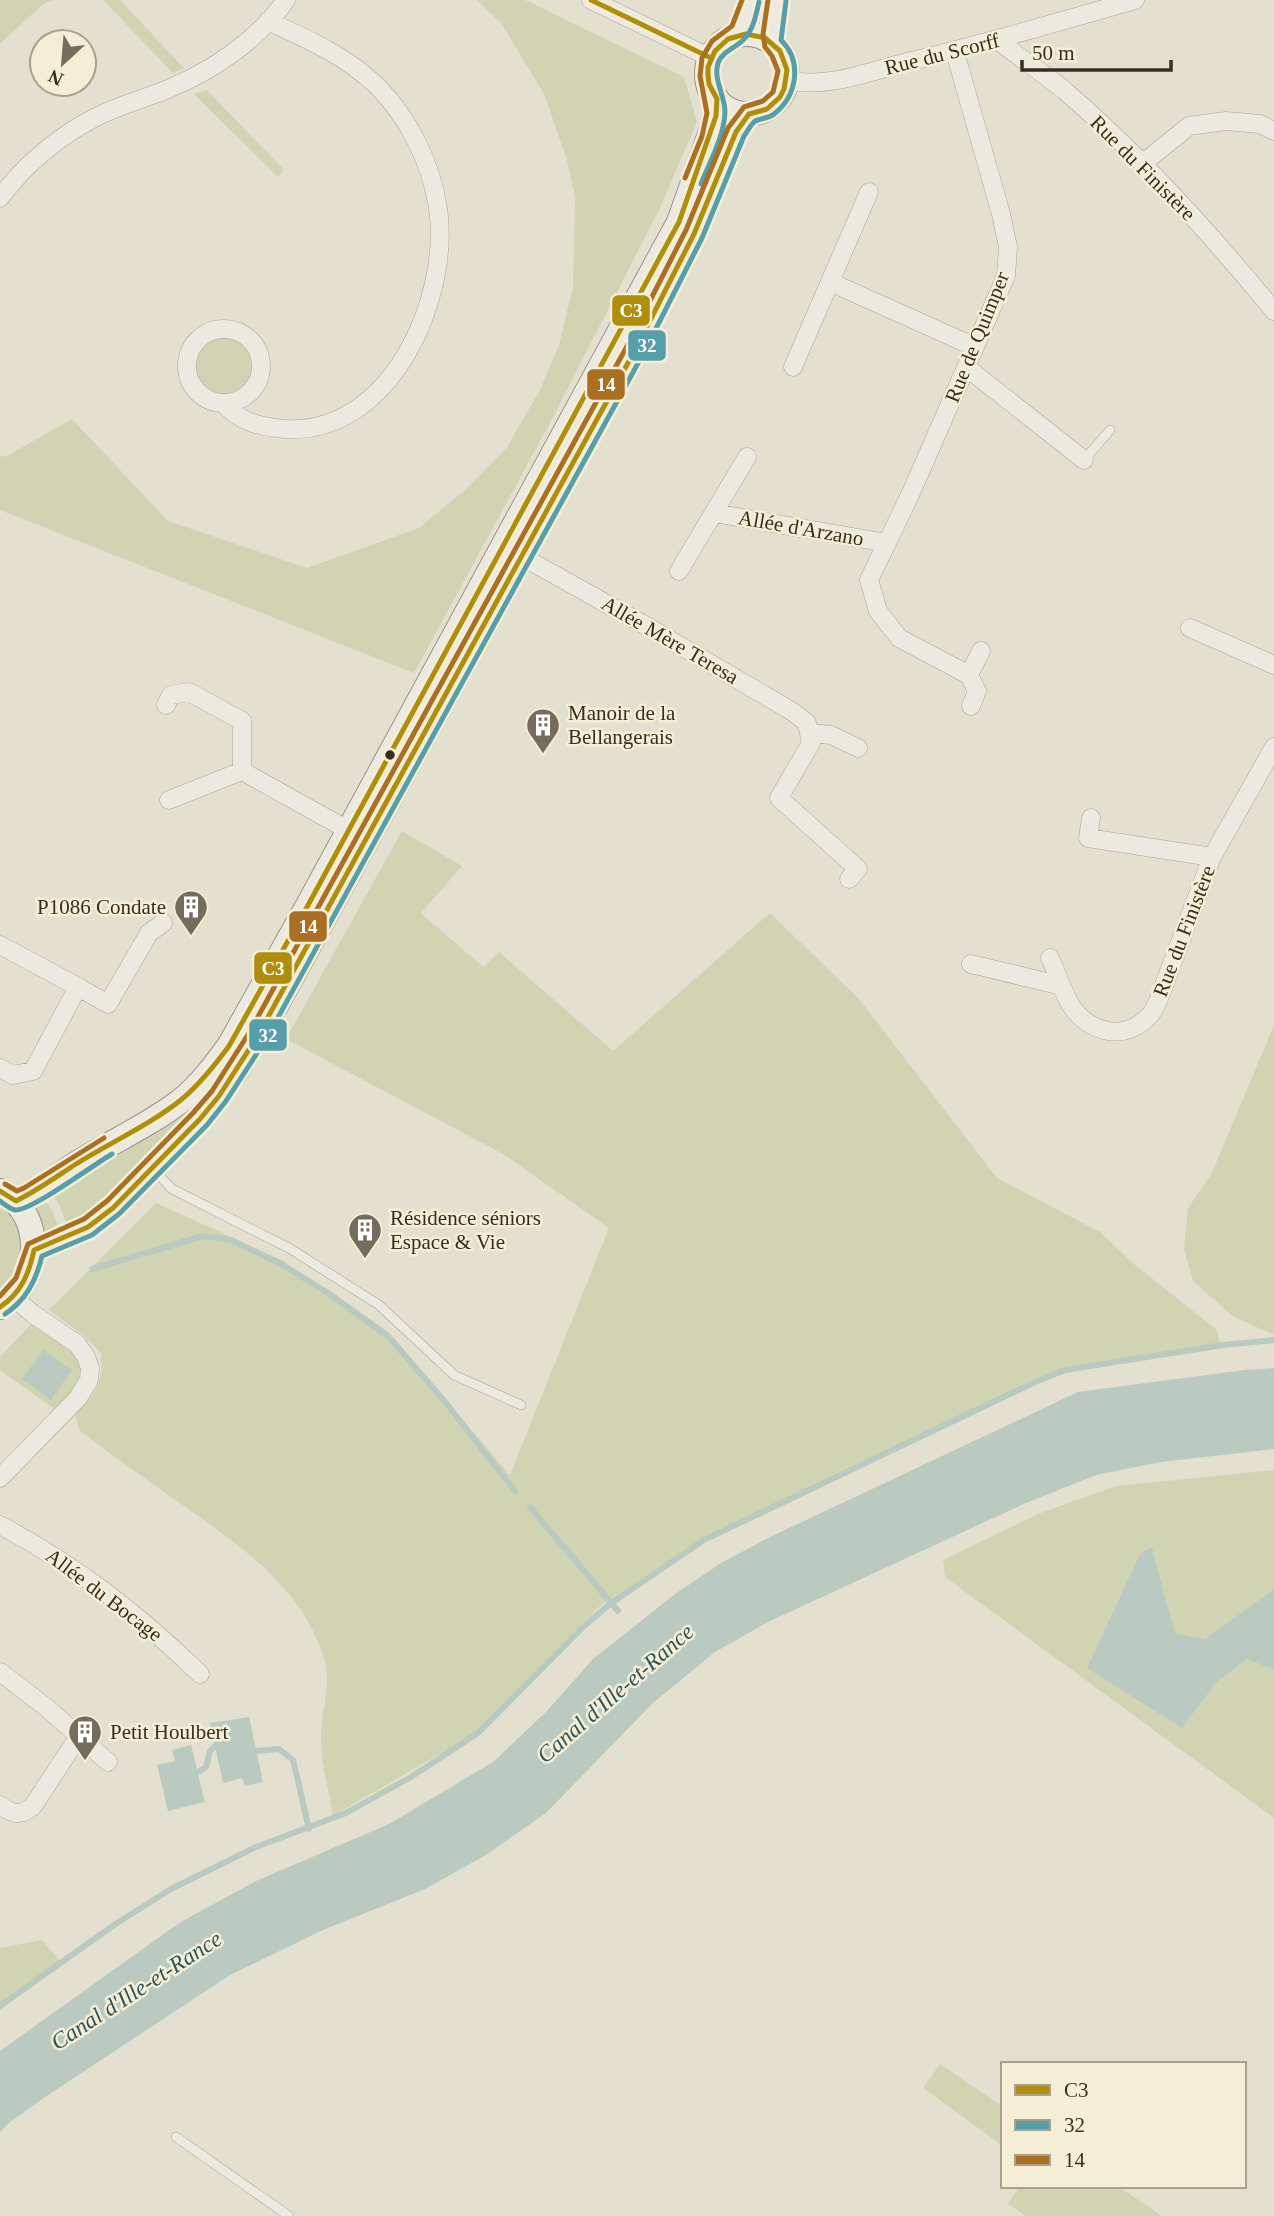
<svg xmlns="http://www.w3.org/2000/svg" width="1274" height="2216" font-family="'Times New Roman',serif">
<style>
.green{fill:#d0d4b3}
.water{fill:#bacac1}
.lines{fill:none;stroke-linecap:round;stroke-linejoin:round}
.stream{stroke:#bacac1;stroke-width:6}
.lane-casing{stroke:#aaa598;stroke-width:10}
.street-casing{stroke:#aaa598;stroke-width:19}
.secondary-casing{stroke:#999488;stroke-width:26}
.lane{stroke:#ece9e0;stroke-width:9}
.street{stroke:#ece9e0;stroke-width:18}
.secondary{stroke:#ece9e0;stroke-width:24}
.bus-1-casing{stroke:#f4eed7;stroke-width:10}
.bus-2-casing{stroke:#f4eed7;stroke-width:10}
.bus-3-casing{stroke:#f4eed7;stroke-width:10}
.bus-1{stroke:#af8d0d;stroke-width:5}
.bus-2{stroke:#579eab;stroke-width:5}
.bus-3{stroke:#a96f23;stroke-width:5}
.bus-dot{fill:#382e20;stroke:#f4eed7;stroke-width:2.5}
.labels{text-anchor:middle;stroke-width:5;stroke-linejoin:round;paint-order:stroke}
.street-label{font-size:21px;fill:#382e20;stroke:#f4eed7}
.poi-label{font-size:21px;fill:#382e20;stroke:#f4eed7;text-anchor:start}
.water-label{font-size:23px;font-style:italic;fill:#315557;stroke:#f4eed7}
.line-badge{stroke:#f4eed7;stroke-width:2.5}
.badge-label{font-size:19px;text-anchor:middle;font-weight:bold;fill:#fff}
</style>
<rect width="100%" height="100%" fill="#e4e0cf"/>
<path class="green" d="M0,0H53L43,4L0,44Z
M103,0H120L184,68L173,73Z
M477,0H525L684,77L697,122L659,210L552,419L414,673L0,510V455L5,457L72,419L168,521L307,568L419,528L466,489L507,447L540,390L559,345L573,287L575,197L567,160L544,94L501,23Z
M207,90L284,170L278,177L194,94Z
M187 366a37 37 0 1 1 74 0a37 37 0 1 1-74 0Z
M402,831L462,866L421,913L483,967L499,952L613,1051L770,913L859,999L997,1178L1100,1232L1135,1265L1217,1330L1221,1348L1061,1371L684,1552L601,1605L474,1734L333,1816C329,1791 321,1763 321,1737C321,1710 332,1686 324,1658C303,1589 242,1547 187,1508C150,1482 114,1457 79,1430L75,1415C95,1393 104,1385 101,1353L84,1336L49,1310L156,1203L284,1261L303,1278L335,1295L386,1330L510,1475L609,1228L503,1154L286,1039Z
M1274,1025V1335L1232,1316L1193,1281L1184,1249L1188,1208L1211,1175Z
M206,1097L107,1202L69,1230L59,1204L49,1191Z
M42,1196L53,1212L60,1232L45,1235L34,1203Z
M0,1202L9,1209L22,1234L21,1269L0,1296Z
M31,1324C75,1353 105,1363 56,1410L0,1370V1357Z
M1274,1470V1589L1205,1639L1175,1633L1152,1547L1182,1728L1217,1682L1247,1659L1274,1670V1818L945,1577L943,1560L1038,1514L1116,1486Z
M42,1940L61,1962L0,2004V1948Z
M940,2064L1003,2107V2146L923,2088Z
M1020,2186H1118L1162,2216H1026L1008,2204Z"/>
<path class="water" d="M43,1350L72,1370L51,1400L22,1379Z
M1274,1368V1449L1161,1462L1096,1475L1026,1503L768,1622L715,1652L653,1703L546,1813L486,1855L425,1889L323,1930L230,1975L45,2097L9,2123L0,2132V2051L179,1923L256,1881L389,1824L493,1762L547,1711L593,1659L675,1594L721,1563L770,1537L1078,1392L1244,1370Z
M1152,1547L1175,1633L1205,1639L1274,1589V1670L1247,1659L1217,1682L1182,1728L1087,1668L1140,1554Z
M249,1717L263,1782L245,1786L242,1778L223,1783L210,1723Z
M191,1745L205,1802L168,1811L157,1765L175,1761L172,1750Z"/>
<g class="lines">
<path class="stream" d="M92,1269L203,1236L231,1240L281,1264L328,1293L389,1337L446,1403L515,1491
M530,1507L618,1611
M256,1751L279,1749L293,1760L309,1829
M198,1772L206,1767L210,1751L215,1746
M0,2006L114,1925L171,1889L256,1847L346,1813L411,1777L478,1733L582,1628L611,1603L704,1540L1033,1383L1065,1370L1223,1345L1274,1340"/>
<g class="lane-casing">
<path id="lane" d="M1084,460L1110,430
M153,1169L172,1189L289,1248L379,1305L454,1375L521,1405
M176,2137L289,2216"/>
</g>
<g class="street-casing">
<path id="street" d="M591,0L711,58
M997,40C1019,57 1043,73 1065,91C1142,157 1210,233 1274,311
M955,52L1001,214L1008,247L1006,276L910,495L869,580L878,611L899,638L969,675L981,651
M787,80C828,89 868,72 907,62C984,44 1059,22 1135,0
M1142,164L1189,126L1226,121L1260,124L1274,131
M0,198C25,164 60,135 98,116C120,105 144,99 168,89C212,71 258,40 286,0
M830,282L975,347
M187 366a37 37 0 1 1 74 0a37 37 0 1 1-74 0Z
M793,367L869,192
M966,367L1084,460
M223,403C240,422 260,427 285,429C391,435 451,298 438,208C431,163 409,118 377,86C346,56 307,39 268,21
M714,513L887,543
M521,556L650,628L793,712L807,723L811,743L779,798L858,869L849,879
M679,571L747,457
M1190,628L1274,665
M969,675L977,691L971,706
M166,705L171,695L189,692L242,721V771
M810,733L831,735L858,748
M242,771L348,830
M169,800L242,771
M1091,818L1088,838L1212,857
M0,945L78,987L33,1071L13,1075L0,1068
M1050,958C1057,973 1062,990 1070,1004C1088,1033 1125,1043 1150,1015C1153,1012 1156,1005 1158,1001L1212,857L1274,747
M971,964L1062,986
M78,987L108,1004L149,933L163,923
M0,1478L78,1398L89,1380L90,1368L86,1357L77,1344L33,1314L13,1297
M0,1525C78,1567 137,1613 200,1674
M0,1672L47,1708L108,1762
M0,1805C12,1814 21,1817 33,1806L79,1736"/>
</g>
<g class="secondary-casing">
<path id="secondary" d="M707 74a40 40 0 1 1 80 0a40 40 0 1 1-80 0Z
M736,36L745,19L751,0
M773,44L772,33L777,0
M0,1191C46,1213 42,1283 0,1307
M16,1201C38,1192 56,1177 76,1164C111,1142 150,1125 183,1099C201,1084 215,1065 229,1046L307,907L679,222L714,123L717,99
M34,1250L88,1227L113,1208L200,1119L235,1073L278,1002L634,352L694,234L736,132L749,114"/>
</g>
<use href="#lane" class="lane"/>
<use href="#street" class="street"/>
<use href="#secondary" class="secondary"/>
<g class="bus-1-casing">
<path id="bus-1" d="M591,0L711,58
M0,1191L16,1201C38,1190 56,1177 76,1164C111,1142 150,1125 182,1099C200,1084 215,1065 229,1046L307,907L679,222L716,116L717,99L709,84L708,75V67L715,51L728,39L746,34L765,38L780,51L787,70L784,89L780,97L767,109L749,114L736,132L694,234L634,352L257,1037L219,1096L200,1119L113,1208L88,1227L34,1250C29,1274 21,1293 0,1307"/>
</g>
<g class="bus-2-casing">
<path id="bus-2" d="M701,184C710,161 724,137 725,112C725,95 713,80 718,63C723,50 737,48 745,38C754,28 756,14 759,2
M0,1201C4,1204 10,1209 15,1210C30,1212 96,1163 112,1154
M5,1314C26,1300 36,1281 42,1256L92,1235L119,1214L207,1125L226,1101L265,1041L642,356L702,238L744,136C747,132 750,126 754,122C759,118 768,119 774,114C797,96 803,62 781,40L786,1"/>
</g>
<g class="bus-3-casing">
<path id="bus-3" d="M685,178L702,136L707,113L700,76L702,58L712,41L732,26L742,0
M5,1184L17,1191L24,1188L104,1138
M0,1296L16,1278L28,1244L84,1219L107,1201L193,1113L212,1091L249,1033L626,348L686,230L728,128L744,107L763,101L773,92L778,71L772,56L765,47L763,34L768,0"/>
</g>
<use href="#bus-1" class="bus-1"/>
<use href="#bus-2" class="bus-2"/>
<use href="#bus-3" class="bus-3"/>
</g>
<defs>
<g id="building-pin" transform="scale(1.75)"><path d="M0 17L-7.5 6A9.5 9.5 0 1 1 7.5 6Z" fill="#746c5d" stroke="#f4eed7"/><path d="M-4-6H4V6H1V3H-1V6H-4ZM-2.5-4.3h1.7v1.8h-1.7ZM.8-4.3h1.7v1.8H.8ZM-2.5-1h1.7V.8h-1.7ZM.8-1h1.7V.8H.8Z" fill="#fff"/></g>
</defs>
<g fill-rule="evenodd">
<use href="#building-pin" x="543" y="725"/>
<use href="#building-pin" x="191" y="907"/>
<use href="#building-pin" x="365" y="1230"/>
<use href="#building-pin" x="85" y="1732"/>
</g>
<circle class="bus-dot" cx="390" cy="755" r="6"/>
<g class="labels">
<g class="street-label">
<text transform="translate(942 54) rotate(-14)" y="7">Rue du Scorff</text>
<text transform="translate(1143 168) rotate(45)" y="7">Rue du Finistère</text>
<text transform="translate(977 337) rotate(-68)" y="7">Rue de Quimper</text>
<text transform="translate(801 528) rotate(10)" y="7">Allée d'Arzano</text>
<text transform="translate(670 640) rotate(30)" y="7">Allée Mère Teresa</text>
<text transform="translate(1184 931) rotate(-69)" y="7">Rue du Finistère</text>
<text transform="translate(104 1595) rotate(37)" y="7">Allée du Bocage</text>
</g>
<g class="poi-label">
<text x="568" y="720">Manoir de la<tspan x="568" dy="24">Bellangerais</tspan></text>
<text x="166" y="914" text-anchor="end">P1086 Condate</text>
<text x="390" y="1225">Résidence séniors<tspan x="390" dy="24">Espace &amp; Vie</tspan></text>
<text x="110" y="1739">Petit Houlbert</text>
</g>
<g class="water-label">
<text transform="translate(615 1693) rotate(-41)" y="8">Canal d'Ille-et-Rance</text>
<text transform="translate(136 1990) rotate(-33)" y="8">Canal d'Ille-et-Rance</text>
</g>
</g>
<g class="line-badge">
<rect x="611" y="294" width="40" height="33" rx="7" fill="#af8d0d"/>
<rect x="627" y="329" width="40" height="33" rx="7" fill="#579eab"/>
<rect x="586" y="368" width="40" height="33" rx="7" fill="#a96f23"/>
<rect x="288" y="910" width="40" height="33" rx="7" fill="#a96f23"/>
<rect x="253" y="951" width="40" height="34" rx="7" fill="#af8d0d"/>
<rect x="248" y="1018" width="40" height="34" rx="7" fill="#579eab"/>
</g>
<g class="badge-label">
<text x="631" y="317">C3</text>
<text x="647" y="352">32</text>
<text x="606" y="391">14</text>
<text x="308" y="933">14</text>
<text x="273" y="975">C3</text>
<text x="268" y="1042">32</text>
</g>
<rect x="1001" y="2062" width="245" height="126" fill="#f4eed7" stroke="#a9a18e" stroke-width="2"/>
<rect x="1015" y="2085" width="35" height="10" fill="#af8d0d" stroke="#a9a18e" stroke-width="2"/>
<text x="1064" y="2097" font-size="21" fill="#382e20">C3</text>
<rect x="1015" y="2120" width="35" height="10" fill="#579eab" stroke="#a9a18e" stroke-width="2"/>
<text x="1064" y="2132" font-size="21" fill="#382e20">32</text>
<rect x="1015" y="2155" width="35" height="10" fill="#a96f23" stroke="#a9a18e" stroke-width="2"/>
<text x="1064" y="2167" font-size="21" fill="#382e20">14</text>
<g transform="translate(63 63) rotate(206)"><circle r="33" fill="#f4eed7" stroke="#a9a18e" stroke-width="2"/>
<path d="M0-5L12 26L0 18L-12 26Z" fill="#746c5d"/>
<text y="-10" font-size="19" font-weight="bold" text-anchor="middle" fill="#382e20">N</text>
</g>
<path d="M1022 60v10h149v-10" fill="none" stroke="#382e20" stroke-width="3.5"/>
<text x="1032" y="60" font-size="21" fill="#382e20" stroke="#f4eed7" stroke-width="5" paint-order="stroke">50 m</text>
</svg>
